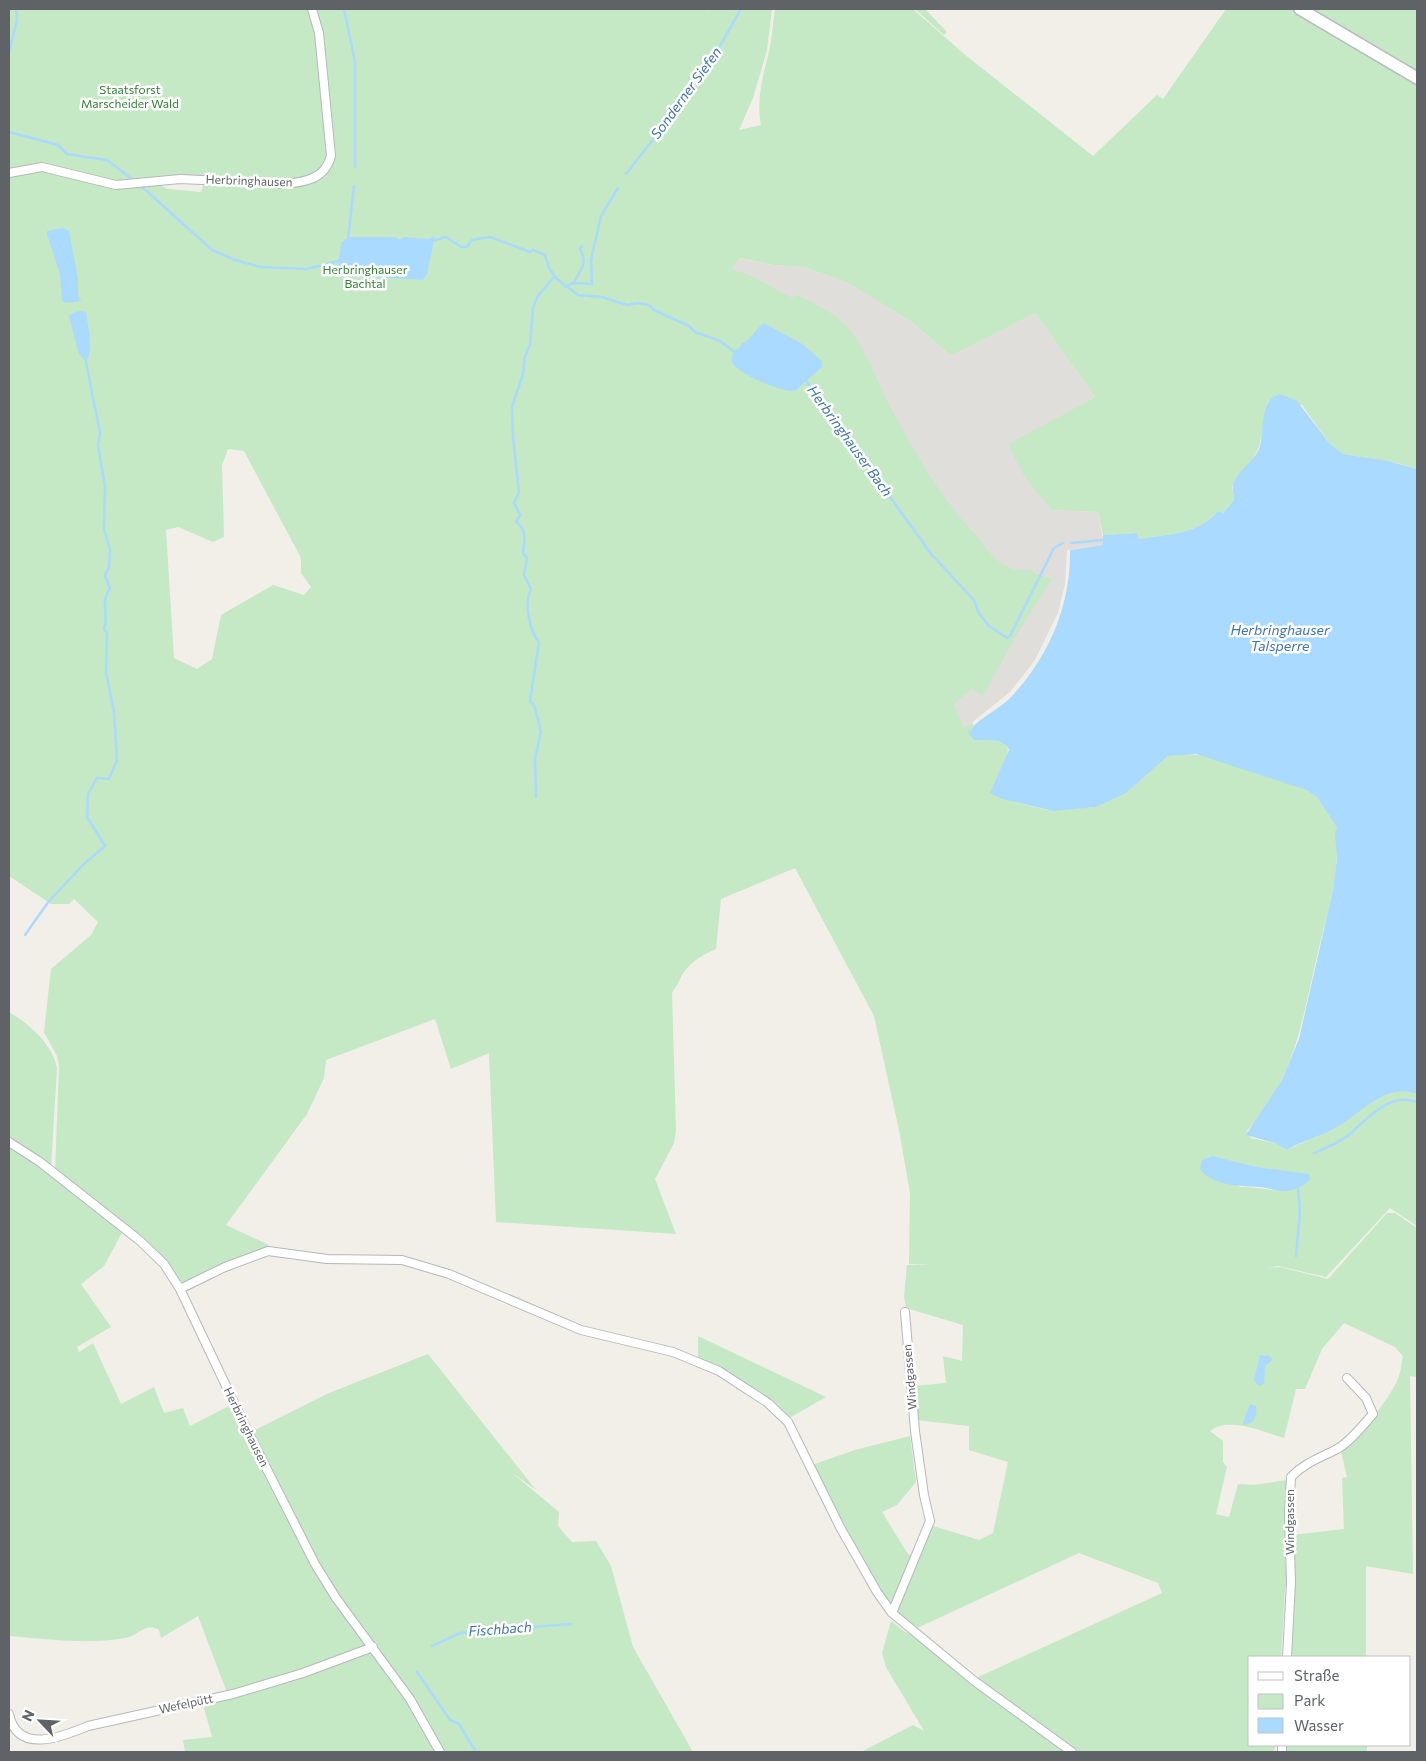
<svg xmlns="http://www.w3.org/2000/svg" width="1426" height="1761" font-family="Commissioner,sans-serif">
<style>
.industrial{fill:#e0deda}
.green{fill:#c5e8c5;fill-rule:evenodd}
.water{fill:#aadaff}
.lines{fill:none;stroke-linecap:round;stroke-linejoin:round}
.stream{stroke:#aadaff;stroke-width:2.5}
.street-casing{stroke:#b5b8bc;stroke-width:10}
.secondary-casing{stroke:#b6babf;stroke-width:14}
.street{stroke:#fff;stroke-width:8}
.secondary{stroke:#fff;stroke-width:11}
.labels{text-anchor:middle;stroke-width:5;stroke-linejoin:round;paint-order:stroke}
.park-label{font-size:12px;fill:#348238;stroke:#fff}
.street-label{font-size:12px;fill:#5f6368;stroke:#fff}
.water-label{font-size:14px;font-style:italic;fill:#4174aa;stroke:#fff}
</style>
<rect width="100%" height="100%" fill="#f1efe8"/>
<path class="industrial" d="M739,258L773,265L804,267L848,283L912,322L951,356L1035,313L1095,397L1009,444L1051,510L1098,512L1104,545L1067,550L1065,584L1058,613L1035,660L1010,692L964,729L954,704L678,339Z"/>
<path class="green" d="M9,9H706L707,11L710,9H772L767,50L753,98L739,130L761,125C756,99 763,77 769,52C772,38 773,23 775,9H913L964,54L1093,156L1157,95L1163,99L1226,9H1292L1417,82V469L1397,463L1343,454L1330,444L1302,405L1268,402L1259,447L1252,460L1235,480L1232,487L1234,500L1223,513L1218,511C1198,535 1167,534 1139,539L1137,533L1103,535L1098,512L1051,510L1023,474L1008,444L1095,397L1035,313L951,356L912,322L848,283L804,267L773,265L740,258L731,269L749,275L792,298L797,295C815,304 834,312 848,328C867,350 877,382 891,408C914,451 940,497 973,532C989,550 1001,575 1030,569L1035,574L1052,579L1018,632L984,694L982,696L972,688L954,704L964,728L972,723L974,726V740L998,741L1007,746C1011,756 999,779 992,788L1014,802L1047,810L1096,807L1125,794L1168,756L1187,754L1206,756L1306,790L1317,797L1337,825C1336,839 1338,853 1336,867C1333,898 1324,926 1317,956C1302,1021 1294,1081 1247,1131L1251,1138L1275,1143L1287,1150C1302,1142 1319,1137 1334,1129C1360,1115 1385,1082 1417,1094V1226L1390,1208L1326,1277L1278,1266L1267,1268L1280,1267L1328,1279L1387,1213H1395L1417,1228V1377L1410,1376L1413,1574L1366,1566V1657H1290L1292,1588L1285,1587L1281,1657H1250V1745H1275L1274,1752H861L913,1725L924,1731L886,1667L882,1653L891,1621L905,1632L913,1635L971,1684L983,1683L976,1678L1162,1593L1158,1583L1079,1553L915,1629L887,1601L831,1505L812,1465L855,1450L910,1436L916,1482L897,1505L882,1512L908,1554L916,1557L930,1525L979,1540L993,1533L1008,1462L969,1450V1426L916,1420L914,1386L946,1383L943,1356L962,1361L963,1325L906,1308L904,1296L907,1265L932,1264H909L910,1193L899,1130L874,1016L795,868L721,899L716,949C704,954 692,961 684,972C679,979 678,986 672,992L676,1130L674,1143L655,1179L676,1234L496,1222L489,1053L451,1069L435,1019L326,1060L324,1078L307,1114L226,1225L267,1244L272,1249L185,1287L153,1249L55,1171L59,1066L57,1056L44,1032L51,969L91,935L98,922L74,899L69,904H51L9,876ZM328,148C329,152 332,159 331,163C326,198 229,184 204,182L201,192L168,189L155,183L285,181C311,178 325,177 328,148ZM228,449L244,451L301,558V573L311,587L304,595L273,585L221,615L212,659L197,669L174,658L166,530L178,527L213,542L224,537L222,465ZM1209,1156L1257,1167L1289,1172L1308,1181C1289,1198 1263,1186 1240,1187ZM1344,1323L1395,1347L1403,1356C1401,1364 1401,1372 1398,1379C1388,1401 1361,1435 1340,1447L1347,1477L1342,1478L1344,1529L1292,1535V1564L1285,1565L1287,1480L1254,1485L1238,1484L1229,1517L1216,1514L1227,1467L1223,1462V1441L1210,1431C1229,1416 1263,1432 1284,1438L1296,1389H1305L1322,1349Z
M915,9H925L947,32L944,35Z
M1315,9H1417V78L1310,15Z
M9,1012C29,1024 52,1043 57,1068L51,1168L9,1139Z
M9,1146L49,1173L123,1231L104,1266L81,1284L111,1327L77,1347L79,1352L93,1343L121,1404L154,1387L164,1413L183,1408L190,1426L229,1406L243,1433L251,1432L329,1393L428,1354L536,1490L511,1472L559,1512L558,1526L572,1542L596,1541L611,1566L633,1647L693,1752H185L183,1740L212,1737L203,1704L229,1698L198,1616L161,1638L159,1630C146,1621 138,1636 125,1638C87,1645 47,1639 9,1636Z
M698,1336L826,1397L789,1418L698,1361Z
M1285,1745H1367V1752H1285Z"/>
<path class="water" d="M63,228L69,231L78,279V295L81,301L65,303L62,301L60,275L47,234V231Z
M435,236L427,274L423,280L353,276L344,275L337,266L342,242L348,237H395L400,240L403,237L429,239Z
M80,311L86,312C88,326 94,351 86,362L79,354L69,316L70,314Z
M764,323L802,344L822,361V367L795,391C783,393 736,373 732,362C731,358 733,353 736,349L738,350L742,343C750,342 756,328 764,323Z
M1280,394L1297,401L1330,444L1343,454L1388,461L1417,469V1094C1385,1082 1360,1115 1334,1129C1319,1137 1302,1141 1287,1150L1275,1143L1246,1135L1282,1080L1299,1039L1333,890L1337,858L1335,833L1337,827L1317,797L1306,790L1196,754L1168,756L1125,794L1096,807L1053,811L1002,799L990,793L1009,750L1007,746L998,741L974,740L968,732C973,729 973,728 975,725C980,719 1001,707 1009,699C1048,659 1071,606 1070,550L1103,545V535L1137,533L1139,539C1167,534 1198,535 1218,511L1223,513L1234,500C1234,495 1232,490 1233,485C1237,470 1255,462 1260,446C1264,431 1260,398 1280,394Z
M1212,1156L1257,1167L1309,1174L1310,1179C1305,1186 1295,1190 1286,1191C1278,1192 1267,1187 1259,1187C1239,1185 1214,1187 1200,1169L1202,1160Z
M1260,1355L1269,1356L1273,1359L1265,1366L1264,1384L1259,1386L1254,1380Z
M1250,1404L1256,1406C1257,1416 1255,1422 1245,1425L1243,1423Z"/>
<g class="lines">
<path class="stream" d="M344,9L355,62V167
M9,52L17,20L16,9
M9,132L58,145L67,154L107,160L136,182
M626,174L666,123L673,109L697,75L712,60L741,9
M140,185L212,250L235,260L261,267L306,269L339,261
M348,239L354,186
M432,241L446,237L461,247H467L472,240L490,237L530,252L533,250L545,255L549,268L557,279L578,295L602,297L627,305L637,303L649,305L654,310L689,326L695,332L720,341L736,353
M574,282C581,269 588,265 580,249L582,246
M566,287L573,283L592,284L591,260L601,216L618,188
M806,381L932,555L974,600L978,612L989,626L1007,638L1010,636L1054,548L1063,543
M1071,543L1103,540
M536,797L535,759L541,731L534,705L530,701L539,642C529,630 524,603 531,589L524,575L527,558L523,553C524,541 528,529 516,522L520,515L514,503L519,493L513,436L512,407L523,374L525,356L530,345L533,308L537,297L554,277
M25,935L49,901L84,864L105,846L87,817L88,794L97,778L109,779L117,760L114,712L106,672L107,633L104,629C109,617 100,600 110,589L105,575L109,567L110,550L104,529L105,487L98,445L100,433L86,362
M1314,1153C1326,1148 1341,1142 1351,1133C1369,1117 1390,1092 1417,1102
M1296,1256L1300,1212L1298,1188
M432,1646L460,1633L571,1624
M417,1672L450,1720L459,1724L476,1752"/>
<g class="street-casing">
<path id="street" d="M9,173L42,167L116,185L180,179L285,184C305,182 325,179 331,156L319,33L312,9
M9,1142L40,1162L139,1240L164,1264L180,1289L247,1430L315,1564L336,1598L410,1699L440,1752
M180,1289L225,1267L268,1251L327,1259L402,1260L449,1274L581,1330L673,1352L719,1371L768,1403L788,1422L840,1527L877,1592L892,1613L973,1680L1072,1752
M892,1613L930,1521L924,1495L915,1431L905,1312
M1287,1657L1291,1582L1289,1514L1291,1477C1304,1463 1320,1458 1337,1449C1351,1441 1362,1426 1373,1414L1366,1398L1347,1378
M9,1714C17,1755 62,1737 88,1726L233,1694L303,1673L373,1647
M1282,1752V1745"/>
</g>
<g class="secondary-casing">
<path id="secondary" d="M1300,9L1417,78"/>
</g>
<use href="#street" class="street"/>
<use href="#secondary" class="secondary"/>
</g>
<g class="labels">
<g class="park-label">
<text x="130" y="94">Staatsforst<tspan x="130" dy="14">Marscheider Wald</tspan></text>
<text x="365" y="274">Herbringhauser<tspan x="365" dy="14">Bachtal</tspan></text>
</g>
<g class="street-label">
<text transform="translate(249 181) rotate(2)" y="4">Herbringhausen</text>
<text transform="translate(910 1377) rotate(-95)" y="4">Windgassen</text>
<text transform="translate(246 1427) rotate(64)" y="4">Herbringhausen</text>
<text transform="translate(1290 1522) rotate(-90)" y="4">Windgassen</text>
<text transform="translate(186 1704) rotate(-12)" y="4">Wefelpütt</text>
</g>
<g class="water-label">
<text transform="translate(686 93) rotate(-54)" y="5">Sonderner Siefen</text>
<text transform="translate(850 441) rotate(54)" y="5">Herbringhauser Bach</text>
<text x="1280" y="635">Herbringhauser<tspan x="1280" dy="16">Talsperre</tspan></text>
<text transform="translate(500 1629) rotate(-4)" y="5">Fischbach</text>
</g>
</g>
<rect width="1426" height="1761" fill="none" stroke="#5f6368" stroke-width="20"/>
<rect x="1248" y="1656" width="162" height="90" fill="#ffffff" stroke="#bfc1c3"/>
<rect x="1258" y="1672" width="25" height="8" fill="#ffffff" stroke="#bfc1c3"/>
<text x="1294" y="1681" font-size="15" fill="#5f6368">Straße</text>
<rect x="1258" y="1694" width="25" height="15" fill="#c5e8c5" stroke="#bfc1c3"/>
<text x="1294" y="1706" font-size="15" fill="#5f6368">Park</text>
<rect x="1258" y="1718" width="25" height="15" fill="#aadaff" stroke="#bfc1c3"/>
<text x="1294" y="1731" font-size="15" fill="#5f6368">Wasser</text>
<g transform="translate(40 1721) rotate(295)" stroke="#ffffff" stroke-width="4" paint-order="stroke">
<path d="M0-4L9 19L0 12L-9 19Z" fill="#5f6368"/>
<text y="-8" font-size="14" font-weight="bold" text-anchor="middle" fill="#5f6368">N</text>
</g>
</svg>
